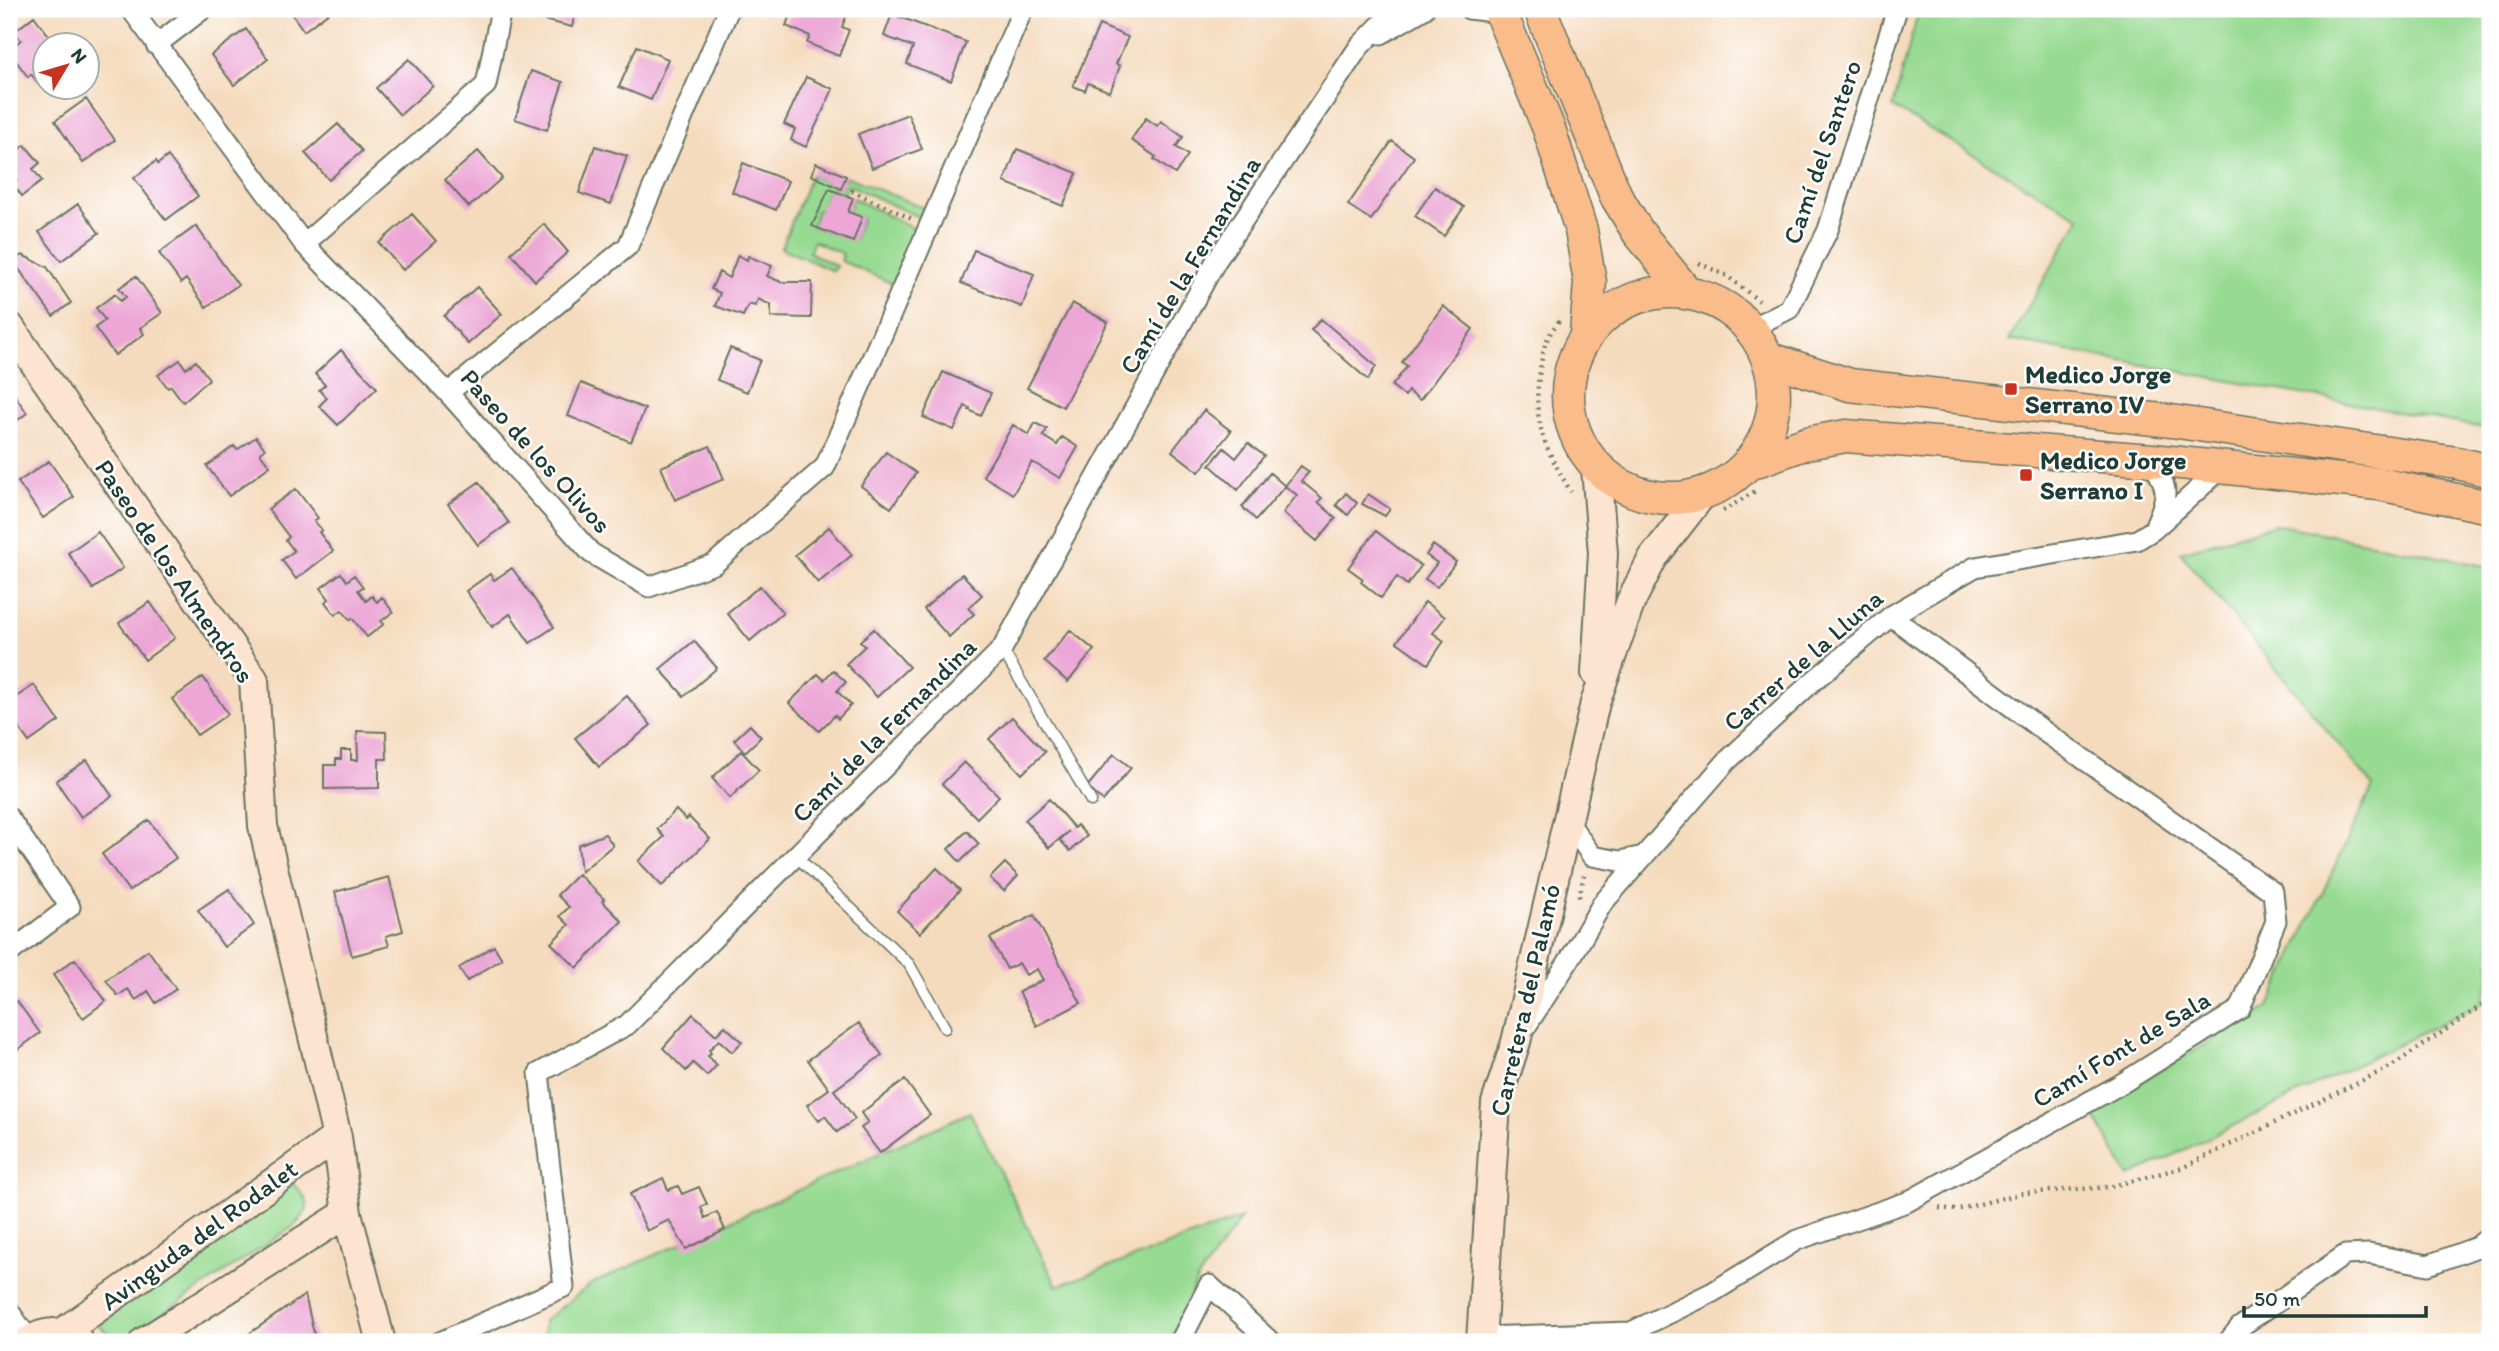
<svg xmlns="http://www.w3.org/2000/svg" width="2499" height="1351" font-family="Itim,sans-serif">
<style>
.green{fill:#97da91;stroke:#5b8c62;stroke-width:2}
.building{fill:#eca7d6}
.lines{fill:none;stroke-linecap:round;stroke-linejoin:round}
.lane-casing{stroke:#6a7464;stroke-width:13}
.street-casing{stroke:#6a7464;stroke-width:23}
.secondary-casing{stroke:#6a7464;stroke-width:32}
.primary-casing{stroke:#6a7464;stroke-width:35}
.path{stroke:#6a7464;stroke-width:4.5;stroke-dasharray:2 5;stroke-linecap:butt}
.lane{stroke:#fff;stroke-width:10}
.street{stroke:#fff;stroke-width:19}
.secondary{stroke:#fde4d0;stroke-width:28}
.primary{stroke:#f9bc8a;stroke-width:32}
.poi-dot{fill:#c8321e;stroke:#fff;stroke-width:2.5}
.labels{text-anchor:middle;stroke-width:5;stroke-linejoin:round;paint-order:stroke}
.street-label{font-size:26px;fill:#1f3d34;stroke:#fff}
.poi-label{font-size:26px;font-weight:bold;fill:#1f3d34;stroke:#fff;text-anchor:start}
</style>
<rect width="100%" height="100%" fill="#fff"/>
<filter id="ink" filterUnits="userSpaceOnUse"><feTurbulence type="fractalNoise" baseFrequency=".0143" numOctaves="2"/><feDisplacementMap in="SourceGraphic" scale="14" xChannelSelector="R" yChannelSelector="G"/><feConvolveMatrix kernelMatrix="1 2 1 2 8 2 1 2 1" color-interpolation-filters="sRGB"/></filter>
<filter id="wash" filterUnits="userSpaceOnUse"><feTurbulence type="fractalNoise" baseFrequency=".00686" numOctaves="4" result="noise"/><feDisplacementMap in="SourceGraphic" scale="28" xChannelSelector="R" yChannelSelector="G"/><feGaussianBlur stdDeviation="1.57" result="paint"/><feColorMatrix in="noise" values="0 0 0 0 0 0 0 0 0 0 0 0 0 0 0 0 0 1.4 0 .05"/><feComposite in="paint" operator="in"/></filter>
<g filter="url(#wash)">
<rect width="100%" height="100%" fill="#f5dbbe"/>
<path class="green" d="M1919,9H2490V429L2009,340L2080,218L1893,107Z
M811,175L841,188L846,176L924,208L920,218L849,185L843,194L829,189L820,211L817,210L812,226L853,241L862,218L848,212L853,198L915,229L893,284L841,261L843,254L814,241L809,252L836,266L833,271L781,248Z
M2276,524L2490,567V978L2482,1003L2129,1177L2091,1110L2268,1008L2373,786L2180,552Z
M970,1112L1057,1286L1241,1218L1197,1280L1170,1342H544V1321L591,1284Z
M292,1183C311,1200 313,1209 294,1226L129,1336L115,1339L97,1324Z"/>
<g id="blocks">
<path class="building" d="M288,9H333L304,31Z
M541,9H576L572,27L539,19Z
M792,9H849L842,27L849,30L839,56L807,43L810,36L786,26Z
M892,14L966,42L951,81L907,64L913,47L884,36Z
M34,16L57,46H46V77L38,83L31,74L28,77L16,61L12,64L9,60V49L21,40L14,32Z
M1099,25L1128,37L1116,64L1120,66L1110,92L1088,83L1085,91L1073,86Z
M246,29L268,59L234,85L211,55Z
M637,46L668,59L651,100L619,87Z
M409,59L433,86L400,115L376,88Z
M531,71L563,82L547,130L515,119Z
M806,77L833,89L806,147L791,140L795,129L784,124Z
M86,99L115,140L83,163L55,121Z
M908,114L922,149L872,168L858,134Z
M1146,118L1157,126L1161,121L1183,137L1176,147L1188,155L1175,174L1154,159L1156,157L1131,140Z
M338,124L362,151L329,180L305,153Z
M1392,141L1414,157L1371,220L1348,205Z
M25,145L40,163L33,169L42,181L22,196L13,184L17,180L9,169V157Z
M595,146L627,156L611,204L579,193Z
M1017,149L1077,173L1063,206L1004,182Z
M478,151L502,178L469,207L445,180Z
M168,156L198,196L166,220L134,178L156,161L158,164Z
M743,163L788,181L776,210L732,192Z
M816,163L846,176L841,189L811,175Z
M1435,187L1464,207L1444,236L1415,216Z
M829,189L853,198L848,212L862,217L853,242L812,226Z
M78,204L99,233L61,261L39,232Z
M412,214L436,241L403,270L379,243Z
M544,224L568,252L535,281L511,253Z
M196,226L238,285L206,307L186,279L181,283L159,253Z
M974,250L1034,274L1022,307L961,283Z
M22,255L47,267L71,303L53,316L13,261Z
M738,255L747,260L748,256L772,266L767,276L781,282H812L811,318L771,317V305L758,299L755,306L749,304L743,316L715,306L720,293L711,289L719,272L729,278Z
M136,276L162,313L140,328L144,334L115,355L95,328L105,320L96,308L115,294L120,301L126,297L119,288Z
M477,287L502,314L468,344L444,316Z
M1072,303L1108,322L1063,407L1027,388Z
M1443,306L1473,329L1420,400L1408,391L1405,396L1392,386L1407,366L1402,362Z
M1321,319L1376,366L1368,380L1311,330Z
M730,348L760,360L747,392L717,380Z
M341,350L377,388L338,425L319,406L327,398L319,390L325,385L315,374Z
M180,360L186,369L196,361L209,379L183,402L171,386L168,388L158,375Z
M943,372L991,393L981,416L969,410L970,408L965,406L954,430L923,417Z
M581,383L645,409L631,442L568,416Z
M9,387L27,413L10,426L12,428L9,430Z
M1204,410L1231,431L1199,472L1172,451Z
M1035,423L1047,429L1043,436L1057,445L1062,437L1078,447L1060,478L1032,462L1013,494L983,476L1013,425L1029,435Z
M256,437L265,449L260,453L270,466L229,496L207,466L234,446L237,450Z
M1248,443L1264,456L1238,490L1210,465L1224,448L1236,458Z
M710,446L724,479L675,500L661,467Z
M886,452L916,473L891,508L861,486Z
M49,461L74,497L43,518L18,482Z
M1301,466L1309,472L1301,481L1322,498L1318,502L1336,518L1317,541L1283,513L1297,495L1285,486Z
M1270,473L1285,486L1256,520L1242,507Z
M479,482L509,523L478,545L448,504Z
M296,489L318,518L314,521L322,530L319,532L333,551L296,579L282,560L294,551L286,540L289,537L268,509Z
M1346,493L1357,503L1348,515L1336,505Z
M1368,494L1390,509L1385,516L1362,504Z
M829,527L852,555L818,583L795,555Z
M1376,531L1421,566L1407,585L1397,577L1381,598L1361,582L1363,579L1348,568Z
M98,532L123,568L93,589L68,553Z
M1433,545L1456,562L1437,587L1425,579L1437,563L1426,555Z
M512,568L554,627L530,643L510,614L492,627L466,591L490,574L494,580Z
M341,573L347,581L354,575L363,587L358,590L366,601L372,596L377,602L382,597L393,612L381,621L384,624L367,637L352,618L350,620L342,610L335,615L325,602L329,599L321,588Z
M962,574L982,595L968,608L974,614L949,637L924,609Z
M760,586L783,613L750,641L727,613Z
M150,602L175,638L145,660L119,623Z
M1425,602L1445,617L1433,633L1444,641L1428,664L1397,642Z
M874,629L909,667L877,697L846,664L865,646L860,641Z
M1070,630L1094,650L1068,682L1044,661Z
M694,641L717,668L684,696L660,669Z
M833,670L846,682L837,691L851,705L838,719L835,715L819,731L789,703L818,674L824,680Z
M203,677L228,714L197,735L172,699Z
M34,685L59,721L29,742L9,714V702Z
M627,696L651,725L599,767L575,738Z
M1012,717L1045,752L1022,774L989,739Z
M750,725L761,737L745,752L734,740Z
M357,731L386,732L387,759H379V788L324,789V765H336V759H341V750H351V760H358Z
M741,751L759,770L730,798L712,778Z
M1114,754L1131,768L1103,801L1087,787Z
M87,760L112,796L81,817L56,781Z
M964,762L999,796L977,818L942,784Z
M1049,799L1074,828L1077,825L1087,836L1070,851L1060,840L1069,831L1049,848L1025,820Z
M676,810L686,820L689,817L710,839L662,886L638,861L664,837L657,829Z
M149,820L176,858L129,891L102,854Z
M967,831L979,844L960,862L948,849Z
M605,834L613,845L581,872L578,845Z
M1005,863L1018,876L1004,891L990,878Z
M937,868L960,890L920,933L897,911Z
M578,874L604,899L602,901L622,921L577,968L551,943L569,925L560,916L569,907L557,895Z
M389,877L403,931L386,936L389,946L352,956L335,892Z
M229,889L254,925L224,947L198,910Z
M1034,915L1081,1003L1037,1026L1019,992L1043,980L1037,969L1026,975L1019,963L1007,969L990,938Z
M494,946L502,959L467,981L459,968Z
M148,950L176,989L156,1003L148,991L136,1000L128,989L118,996L106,980Z
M75,959L106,1001L83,1018L53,975Z
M17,1001L40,1033L9,1056V1007Z
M693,1014L716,1035L725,1026L742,1042L732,1052L719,1040L709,1050L711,1053L708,1056L717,1065L707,1076L693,1063L686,1071L663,1048Z
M859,1023L882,1055L834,1090L855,1119L837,1132L825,1116L819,1121L807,1105L829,1089L808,1060Z
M905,1080L930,1115L880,1153L861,1128L868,1123L861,1113Z
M663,1178L668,1190L678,1186L682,1194L699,1187L707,1204L701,1207L705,1218L717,1212L725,1230L686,1249L669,1220L647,1231L630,1194Z
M305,1295L316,1342H237Z"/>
</g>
</g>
<g filter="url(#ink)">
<use href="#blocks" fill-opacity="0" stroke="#6a7464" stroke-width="2"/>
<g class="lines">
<g class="lane-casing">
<path id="lane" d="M1002,649L1091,801
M796,856L909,964L945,1028"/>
</g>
<g class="street-casing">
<path id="street" d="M131,9L304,244L448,393L591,553L649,587L714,564L825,467L1023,9
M1469,9L1501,13
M1381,34L1424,9
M156,45L203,9
M304,244L486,85L501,9
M1751,328L1789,309L1828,230L1897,9
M448,393L628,246L729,9
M2152,460C2167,488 2170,492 2156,523
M9,818L70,907L9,953
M1567,820L1592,856L1620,861L1644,856
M1525,1028L1570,959L1602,904L1727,761L1811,683L1891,616L1975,567L2137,540L2153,530L2223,467
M9,1311L29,1340
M1482,1337L1631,1332L1713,1292L1797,1240L1907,1202L2121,1084L2240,1009L2276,921L2273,892L2045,732L1891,616
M440,1342L564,1287L539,1073L627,1025L1002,649L1216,261L1359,47L1396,9
M1180,1342L1209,1285L1271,1342
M2228,1342L2240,1327L2345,1255L2369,1254L2428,1265L2477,1247L2490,1236"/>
</g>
<g class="secondary-casing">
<path id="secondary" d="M9,326L254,680L263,826L337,1137L347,1213L381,1342
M1596,468L1603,553L1596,673
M62,1333L337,1137
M27,1342C44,1331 62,1329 79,1342
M144,1342L347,1213
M1481,1342L1496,1103L1516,1042L1595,703L1631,601L1653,558L1704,492"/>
</g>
<g class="primary-casing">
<path id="primary" d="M1499,9L1549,129L1581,230L1590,282L1586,335
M1540,9L1616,196L1638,232L1684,289
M1568 395a103 103 0 1 1 206 0a103 103 0 1 1-206 0Z
M1770,359L1850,385L2171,421L2457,463L2490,471
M1751,463L1807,443L1846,436L2152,460L2379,484L2490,507"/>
</g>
<path class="path" d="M848,197L852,191L912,219
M1699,263L1727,276L1759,301
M1559,321C1544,341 1544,346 1540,370C1531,422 1545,448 1571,492
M1723,511L1757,490
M1579,897L1584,875
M1939,1208L1956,1210L2023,1193L2109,1187L2184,1167L2392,1066L2490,1000"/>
<use href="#lane" class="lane"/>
<use href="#street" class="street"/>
<use href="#secondary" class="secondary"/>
<use href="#primary" class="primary"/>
</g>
</g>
<g class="poi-dot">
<rect x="2004" y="382" width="14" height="14" rx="3.5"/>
<rect x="2019" y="468" width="14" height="14" rx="3.5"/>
</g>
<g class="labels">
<g class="street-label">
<text transform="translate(1822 152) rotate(-71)" y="9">Camí del Santero</text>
<text transform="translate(1190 265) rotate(-59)" y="9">Camí de la Fernandina</text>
<text transform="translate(536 451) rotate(48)" y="9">Paseo de los Olivos</text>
<text transform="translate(175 571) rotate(56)" y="9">Paseo de los Almendros</text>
<text transform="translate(1803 660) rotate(-41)" y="9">Carrer de la Lluna</text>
<text transform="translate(884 730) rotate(-45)" y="9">Camí de la Fernandina</text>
<text transform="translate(1525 1000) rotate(-77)" y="9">Carretera del Palamó</text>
<text transform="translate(2121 1049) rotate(-31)" y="9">Camí Font de Sala</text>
<text transform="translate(199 1235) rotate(-36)" y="9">Avinguda del Rodalet</text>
</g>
<g class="poi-label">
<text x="2025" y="383">Medico Jorge<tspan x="2025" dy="30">Serrano IV</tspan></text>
<text x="2040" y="469">Medico Jorge<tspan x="2040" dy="30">Serrano I</tspan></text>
</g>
</g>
<rect width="2499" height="1351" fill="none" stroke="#fff" stroke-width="35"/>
<g transform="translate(66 66) rotate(52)"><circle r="33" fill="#ffffff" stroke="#a5b1ae" stroke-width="2"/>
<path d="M0-5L12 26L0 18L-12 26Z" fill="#c8321e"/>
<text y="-10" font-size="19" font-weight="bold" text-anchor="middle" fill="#1f3d34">N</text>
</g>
<path d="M2244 1306v10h182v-10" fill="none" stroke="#1f3d34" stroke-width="3.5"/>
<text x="2254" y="1306" font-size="21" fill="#1f3d34" stroke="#ffffff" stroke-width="5" paint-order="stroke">50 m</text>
</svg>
